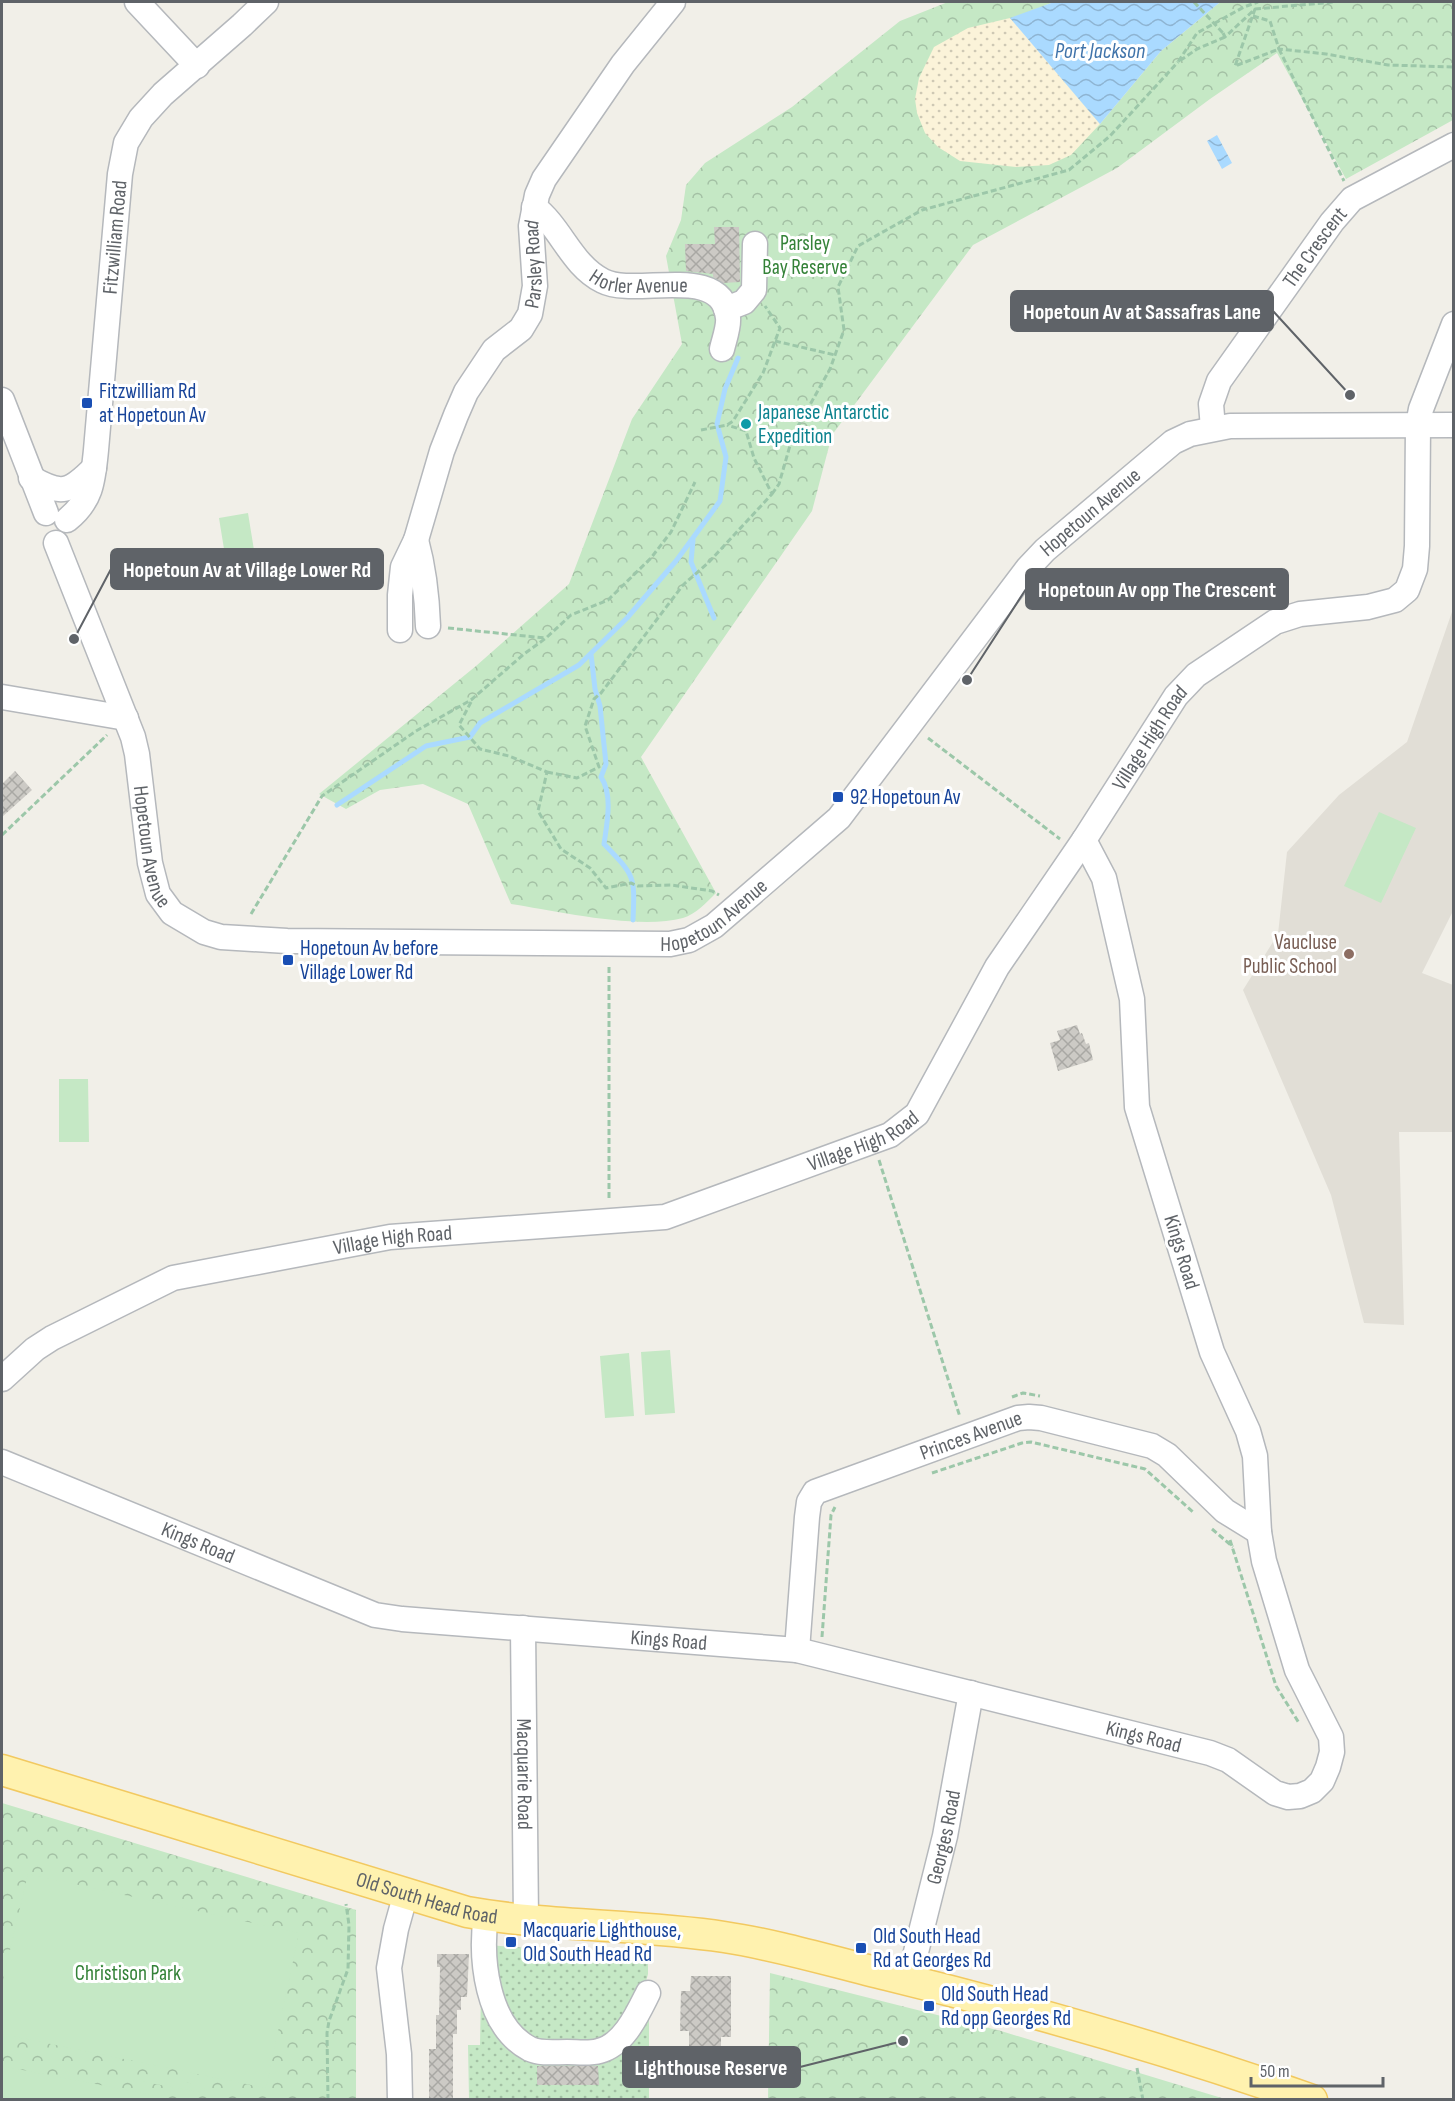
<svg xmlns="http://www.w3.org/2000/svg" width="1455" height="2101" font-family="'Sofia Sans Condensed',sans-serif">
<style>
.education{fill:#e1ded6}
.grass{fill:url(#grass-dots)}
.forest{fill:url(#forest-crowns)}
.sand{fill:url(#sand-dots)}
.pitch{fill:#c5e8c5}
.water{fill:url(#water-waves)}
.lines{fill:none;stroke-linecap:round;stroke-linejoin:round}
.stream{stroke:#aadaff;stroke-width:5}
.building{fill:url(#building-cross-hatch)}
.minor-casing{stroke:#b5b8bc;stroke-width:27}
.major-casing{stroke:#f2c960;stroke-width:33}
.path{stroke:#9cc7a9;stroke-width:3;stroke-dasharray:6 3;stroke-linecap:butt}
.minor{stroke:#fff;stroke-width:24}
.major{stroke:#fff2af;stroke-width:30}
.path-bridge{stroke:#9cc7a9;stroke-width:3;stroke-dasharray:6 3;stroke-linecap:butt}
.transit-dot{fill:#1a4fb4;stroke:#fff;stroke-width:2}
.culture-dot{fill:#0f9aa8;stroke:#fff;stroke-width:2}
.education-dot{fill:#8d6e63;stroke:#fff;stroke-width:2}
.labels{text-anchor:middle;stroke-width:6;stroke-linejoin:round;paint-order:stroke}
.street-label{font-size:21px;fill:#5f6368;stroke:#fff}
.park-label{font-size:21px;fill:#348238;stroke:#fff}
.transit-label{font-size:21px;fill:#164399;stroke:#fff;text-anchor:start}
.culture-label{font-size:21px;fill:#0d838f;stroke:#fff;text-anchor:start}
.education-label{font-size:21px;fill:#785e54;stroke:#fff;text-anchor:end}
.water-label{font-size:22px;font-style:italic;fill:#4174aa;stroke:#fff}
.leader{fill:none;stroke:#5f6368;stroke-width:2}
.callout-dot{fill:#5f6368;stroke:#fff;stroke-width:2}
.callout{fill:#5f6368;stroke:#5f6368;stroke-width:2}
.callout-label{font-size:22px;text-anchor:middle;font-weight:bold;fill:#fff}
</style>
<defs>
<pattern id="grass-dots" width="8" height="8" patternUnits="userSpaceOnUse" patternTransform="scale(1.5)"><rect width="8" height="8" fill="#c5e8c5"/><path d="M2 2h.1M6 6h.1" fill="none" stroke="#a3c0a4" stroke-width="1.8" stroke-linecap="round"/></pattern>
<pattern id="forest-crowns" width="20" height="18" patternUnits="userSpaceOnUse" patternTransform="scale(1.5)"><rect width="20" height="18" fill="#c5e8c5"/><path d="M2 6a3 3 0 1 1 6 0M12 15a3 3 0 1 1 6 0" fill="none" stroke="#a3c0a4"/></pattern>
<pattern id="sand-dots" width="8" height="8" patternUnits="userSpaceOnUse" patternTransform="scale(1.5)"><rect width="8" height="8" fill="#fbf3d9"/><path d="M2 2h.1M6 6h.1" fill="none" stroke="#cec8b4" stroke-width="1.8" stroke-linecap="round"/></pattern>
<pattern id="water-waves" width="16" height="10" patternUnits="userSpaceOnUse" patternTransform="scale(1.5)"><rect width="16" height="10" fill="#aadaff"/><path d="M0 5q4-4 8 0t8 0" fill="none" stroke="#8eb4d2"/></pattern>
<pattern id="building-cross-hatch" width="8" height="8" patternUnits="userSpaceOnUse" patternTransform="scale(1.5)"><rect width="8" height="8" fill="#cccac5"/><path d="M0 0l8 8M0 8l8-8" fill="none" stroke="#a9a8a4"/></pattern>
</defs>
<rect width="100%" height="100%" fill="#f1efe8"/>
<path class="education" d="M1453,609V911L1422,973L1453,985V1132H1399L1404,1325L1364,1323L1331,1195L1243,990L1278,934L1287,852L1339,795L1407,742Z"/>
<path class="grass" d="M488,1945L648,1957V1974L644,1989L605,2041H532L501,2006Z
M481,1992L505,2033L599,2057L649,2002V2099H469L468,2045H480Z"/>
<path class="forest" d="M948,2H1054L1010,19L1100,124L1161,51L1219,3L1226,2H1453V120L1346,179L1277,53L1210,99L1117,168L973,245L832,435L812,511L641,757L716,893C706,903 696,914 683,918C638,930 557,911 511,904L468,804L423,784L380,790L346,809L319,794L476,666L569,584L632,419L682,344L666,256L681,220L686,185L705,163L792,107L900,21Z
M2,1803L356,1910V2099H2Z
M770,1973L1001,2031L1225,2099H768Z"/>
<path class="sand" d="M1010,18L1100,124L1071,155L1049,165L1016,167L960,161L938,147L925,133L917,113L915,99L919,78L934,47L968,28Z"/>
<path class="pitch" d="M248,513L258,575L229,580L219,518Z
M1379,812L1416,828L1381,903L1344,886Z
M59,1079H88L89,1142H59Z
M670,1350L675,1413L645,1415L641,1352Z
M629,1353L634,1416L605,1418L600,1356Z
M28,1874L299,1933L266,2088L2,2034V1984Z
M2,2066L173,2099H2Z
M140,2073L205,2086L204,2093L139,2081Z"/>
<path class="water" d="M1054,2H1226L1219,3L1161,51L1100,124L1010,18Z
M1217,135L1232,163L1222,169L1207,141Z"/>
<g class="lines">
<path class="stream" d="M693,540L691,562L714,618
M591,654L595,689L600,706L606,764L601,777C613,795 607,823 604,844C635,876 635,876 633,920
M337,805L426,746L470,737L480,723L579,665L627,618L676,561L720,501L726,457L717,424L725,389L738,358"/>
</g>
<path class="building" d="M714,227H739L740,282L723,283L713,277V274L686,271L685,244H715Z
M15,771L32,790L2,817V784Z
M1077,1025L1080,1034L1082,1033L1086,1044L1089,1043L1093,1060L1058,1071L1050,1043L1060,1040L1057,1031Z
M437,1954H469L467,1997H461V2010H457V2034H453V2100H429V2049H436V2015H439L440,1967H437Z
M691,1976H731V2037H721V2046H689V2031H680L681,1991H690Z
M537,2066H598L599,2085H537Z"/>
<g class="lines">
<g class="minor-casing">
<g id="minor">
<path d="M137,2L197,66"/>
<path id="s1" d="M534,207C561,227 571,265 603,281C636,298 722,262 728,318C729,327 724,340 722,349"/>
<path d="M726,309L744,302L754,290L755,244"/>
<path d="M2,400L46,513"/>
<path id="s2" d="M1213,428L1211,404L1219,381L1332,222L1352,199L1454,145"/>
<path d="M31,478C62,496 70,492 94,468"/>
<path id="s3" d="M67,520C92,500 93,480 96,450L120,174L126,143L141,118L163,94L242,25L266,2"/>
<path d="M416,540C424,569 427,596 428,626"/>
<path id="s4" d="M56,543L133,737L137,754L150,863L158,894L172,913L204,932L221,937L287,941L670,944L689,940L714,926L839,818L1028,568L1045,550L1173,442L1190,434L1230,426L1454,425"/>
<path id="s5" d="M400,630V595L403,567L416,540L442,451L456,415L466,392L494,350L521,329L530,314L535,286L531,226L537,195L544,179L623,64L673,2"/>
<path d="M2,697L126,718"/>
<path id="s6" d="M2,1379L35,1349L52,1338L173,1278L390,1237L665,1217L890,1135L917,1114L997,967L1084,840L1176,696L1196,675L1275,622L1300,614L1368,607L1395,600L1407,590L1415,569L1417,546L1418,425L1421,409L1454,324"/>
<path id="s7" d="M2,1462L375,1615L402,1619L797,1650L1210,1753L1228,1760L1275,1793L1288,1797L1300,1796L1312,1791L1322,1781L1328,1767L1332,1752L1331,1737L1297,1670L1264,1561L1259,1532L1255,1456L1248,1431L1212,1352L1137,1107L1132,999L1104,878L1084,840"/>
<path id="s8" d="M523,1628L526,1920"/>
<path id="s9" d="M797,1650L807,1517L809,1502L815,1492L1018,1418L1029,1417L1041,1418L1152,1446L1167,1455L1225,1511L1259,1532"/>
<path d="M486,1915C480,1958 486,2026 530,2049C541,2054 555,2052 567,2052C577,2052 589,2054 599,2051C624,2045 638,2013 648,1993"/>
<path id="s10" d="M909,1980L945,1836L971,1693"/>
<path d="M400,2100L399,2054L389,1968L396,1929L406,1893"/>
</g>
</g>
<g class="major-casing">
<g id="major">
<path id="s11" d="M2,1770L467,1912C551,1927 638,1924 724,1937C778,1945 833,1962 887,1975C1030,2010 1173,2051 1312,2100"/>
</g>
</g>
<path class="path" d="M1255,9L1334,2
M1253,16L1270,21L1279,49L1326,54L1388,65L1454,67
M1223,33L1225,37L1255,9L1235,66L1279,49L1344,181
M1225,37L1197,49L1178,62L1197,33L1244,7L1258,2
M775,341L835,355
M701,430L727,425L733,421L763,373L780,328L765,306
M772,494L779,484L793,435L830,369L844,330L838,287L858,246L922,210L1069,170L1110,136L1178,62
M448,628L545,638
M471,702L459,725L480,749L509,756L547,772L538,811L561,849L590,868L606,888L631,883L638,886L671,885L712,891L719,895
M928,738L1060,839
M547,772L577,778L599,767L585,726L594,699L601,693L683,585L709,562L772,494L754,458L746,431L727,425
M2,835L107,735
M251,914L322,796L416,731L471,700L524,654L546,638L571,615L608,600L651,558L671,532L695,482
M609,967V1200
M879,1160L960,1417
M1012,1397L1023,1393L1040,1396
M932,1473L1022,1443L1031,1442L1145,1469L1194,1513
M1212,1529L1233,1547
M1230,1540L1276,1686L1299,1723
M822,1637L831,1515L835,1507
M1137,2068L1143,2100
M328,2100L327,2033L329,2021L348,1969L349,1925L346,1904"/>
<use href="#minor" class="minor"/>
<use href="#major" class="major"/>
<path class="path-bridge" d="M1194,2L1223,33"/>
</g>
<g class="transit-dot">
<rect x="81" y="397" width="12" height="12" rx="3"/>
<rect x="832" y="791" width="12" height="12" rx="3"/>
<rect x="282" y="954" width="12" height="12" rx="3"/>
<rect x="505" y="1936" width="12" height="12" rx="3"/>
<rect x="855" y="1942" width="12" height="12" rx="3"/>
<rect x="923" y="2000" width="12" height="12" rx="3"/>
</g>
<circle class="culture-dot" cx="746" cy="424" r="6"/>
<circle class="education-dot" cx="1349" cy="954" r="6"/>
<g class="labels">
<g class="street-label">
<text dy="7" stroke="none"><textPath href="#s3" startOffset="292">Fitzwilliam Road</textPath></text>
<text dy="7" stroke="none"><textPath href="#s2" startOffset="213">The Crescent</textPath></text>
<text dy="7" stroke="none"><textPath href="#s5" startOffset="402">Parsley Road</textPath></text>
<text dy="7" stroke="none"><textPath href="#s1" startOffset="138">Horler Avenue</textPath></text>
<text dy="7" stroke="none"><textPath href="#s4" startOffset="1506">Hopetoun Avenue</textPath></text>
<text dy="7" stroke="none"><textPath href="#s6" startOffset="1413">Village High Road</textPath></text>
<text dy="7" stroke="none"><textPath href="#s4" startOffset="320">Hopetoun Avenue</textPath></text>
<text dy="7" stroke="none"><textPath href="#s4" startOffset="948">Hopetoun Avenue</textPath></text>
<text dy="7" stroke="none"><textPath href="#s6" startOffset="909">Village High Road</textPath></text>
<text dy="7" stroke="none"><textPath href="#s6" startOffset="423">Village High Road</textPath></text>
<text transform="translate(1182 1252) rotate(73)" y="7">Kings Road</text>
<text dy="7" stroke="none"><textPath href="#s9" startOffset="326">Princes Avenue</textPath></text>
<text dy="7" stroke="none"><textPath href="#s7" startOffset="212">Kings Road</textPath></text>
<text dy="7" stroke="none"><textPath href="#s7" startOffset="698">Kings Road</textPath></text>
<text dy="7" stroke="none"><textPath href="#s7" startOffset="1184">Kings Road</textPath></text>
<text dy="7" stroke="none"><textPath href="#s8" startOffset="146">Macquarie Road</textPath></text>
<text dy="7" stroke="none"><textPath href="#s10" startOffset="147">Georges Road</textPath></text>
<text dy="7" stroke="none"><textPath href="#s11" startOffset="444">Old South Head Road</textPath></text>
</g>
<g class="park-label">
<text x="805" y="250">Parsley<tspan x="805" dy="24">Bay Reserve</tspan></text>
<text x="128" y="1980">Christison Park</text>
</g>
<g class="transit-label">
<text x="99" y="398">Fitzwilliam Rd<tspan x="99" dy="24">at Hopetoun Av</tspan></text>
<text x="850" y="804">92 Hopetoun Av</text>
<text x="300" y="955">Hopetoun Av before<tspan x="300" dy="24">Village Lower Rd</tspan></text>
<text x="523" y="1937">Macquarie Lighthouse,<tspan x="523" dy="24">Old South Head Rd</tspan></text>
<text x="873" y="1943">Old South Head<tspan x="873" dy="24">Rd at Georges Rd</tspan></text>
<text x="941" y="2001">Old South Head<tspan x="941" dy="24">Rd opp Georges Rd</tspan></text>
</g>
<g class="culture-label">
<text x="758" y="419">Japanese Antarctic<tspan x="758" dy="24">Expedition</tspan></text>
</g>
<g class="education-label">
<text x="1337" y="949">Vaucluse<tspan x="1337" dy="24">Public School</tspan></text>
</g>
<g class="water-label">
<text x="1100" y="58">Port Jackson</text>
</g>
</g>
<path class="leader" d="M1350 395L1273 311M74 639L111 569M967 680L1026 589M903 2041L800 2067"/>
<g class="callout-dot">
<circle cx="1350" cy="395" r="6"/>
<circle cx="74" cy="639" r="6"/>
<circle cx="967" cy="680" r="6"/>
<circle cx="903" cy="2041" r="6"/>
</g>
<g class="callout">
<rect x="1011" y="291" width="262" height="40" rx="6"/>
<rect x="111" y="549" width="272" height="40" rx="6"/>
<rect x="1026" y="569" width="262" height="40" rx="6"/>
<rect x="623" y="2047" width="177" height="40" rx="6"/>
</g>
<g class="callout-label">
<text x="1142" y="319">Hopetoun Av at Sassafras Lane</text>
<text x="247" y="577">Hopetoun Av at Village Lower Rd</text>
<text x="1157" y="597">Hopetoun Av opp The Crescent</text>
<text x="711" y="2075">Lighthouse Reserve</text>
</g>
<rect width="1455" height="2101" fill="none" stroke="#5f6368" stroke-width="6"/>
<path d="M1251 2077v9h132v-9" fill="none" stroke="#5f6368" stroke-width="3"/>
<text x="1260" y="2077" font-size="18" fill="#5f6368" stroke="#ffffff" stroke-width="4.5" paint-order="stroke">50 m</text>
</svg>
